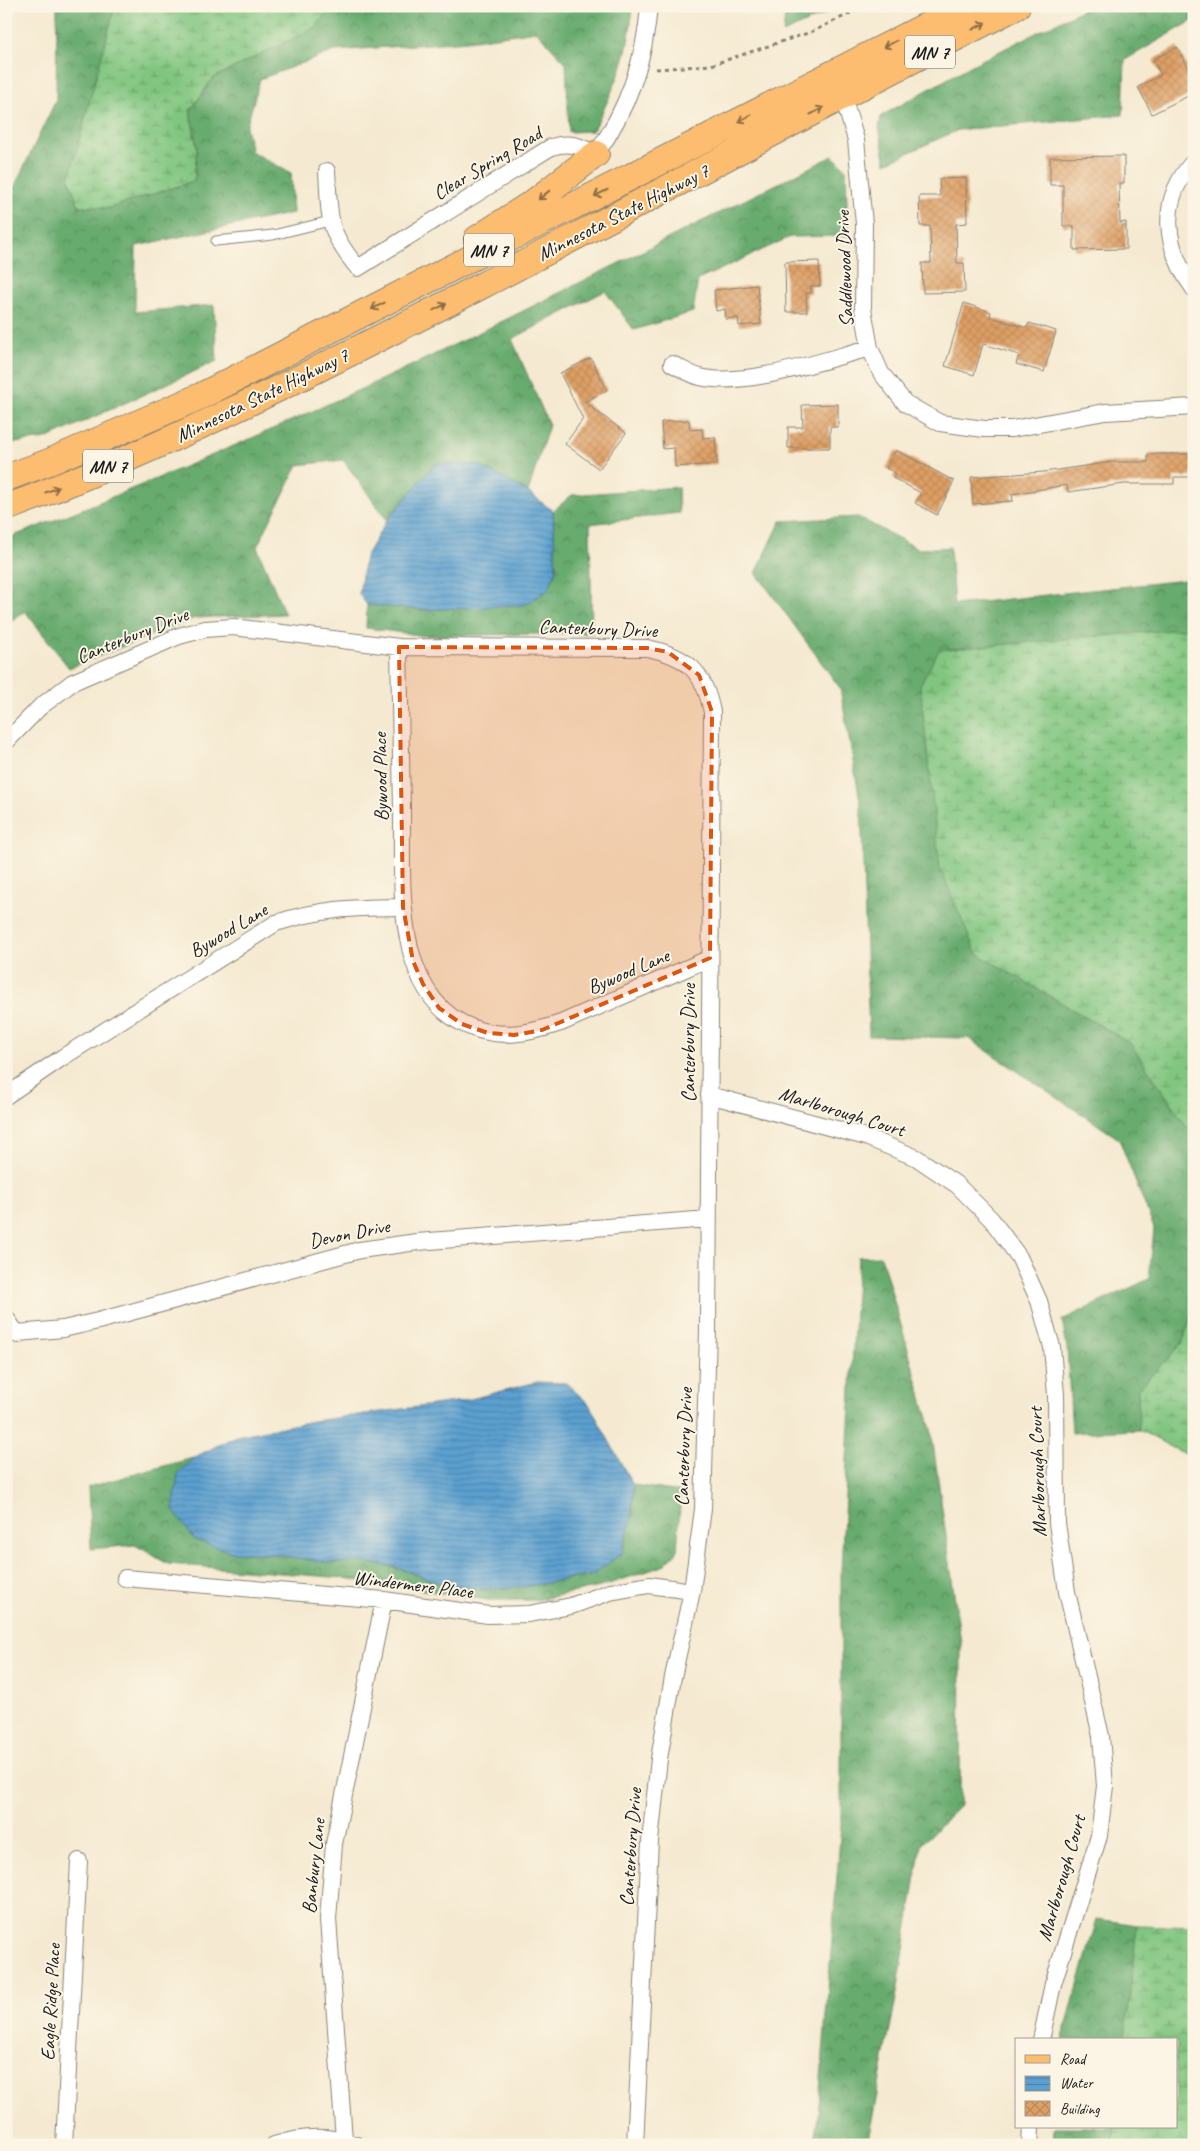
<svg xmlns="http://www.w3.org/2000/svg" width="1200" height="2151" font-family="Caveat,sans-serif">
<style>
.forest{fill:url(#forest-crowns);stroke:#426445}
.wetland{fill:url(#wetland-marsh);stroke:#4e714e}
.water{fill:url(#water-rules);stroke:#3c5e76}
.building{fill:url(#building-cross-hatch)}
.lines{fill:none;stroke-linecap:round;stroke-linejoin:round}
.lane-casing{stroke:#888376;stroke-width:11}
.street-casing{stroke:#888376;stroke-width:18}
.primary-casing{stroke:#888376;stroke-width:28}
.path{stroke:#888376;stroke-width:3;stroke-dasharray:4 4;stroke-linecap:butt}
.lane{stroke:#fff;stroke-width:9}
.street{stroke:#fff;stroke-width:16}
.primary{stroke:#fcbd6f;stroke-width:26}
.oneway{stroke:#8c6c46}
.marked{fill:#de560d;fill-opacity:0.2;stroke:#de560d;stroke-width:4;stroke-dasharray:10 6;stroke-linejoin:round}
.labels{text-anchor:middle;stroke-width:4;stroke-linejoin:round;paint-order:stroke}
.shield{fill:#fcf5e5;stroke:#5f5d58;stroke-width:1}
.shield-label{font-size:19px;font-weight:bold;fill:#1c1c1c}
.street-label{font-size:20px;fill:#1c1c1c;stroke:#fcf5e5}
</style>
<defs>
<pattern id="forest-crowns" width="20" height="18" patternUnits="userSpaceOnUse" patternTransform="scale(1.25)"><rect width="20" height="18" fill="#68ab6e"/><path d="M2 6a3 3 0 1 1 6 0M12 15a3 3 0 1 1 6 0" fill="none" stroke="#558a5a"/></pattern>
<pattern id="wetland-marsh" width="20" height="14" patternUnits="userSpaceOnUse" patternTransform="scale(1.25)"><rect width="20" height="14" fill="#81c680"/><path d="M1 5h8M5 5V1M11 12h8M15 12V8" fill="none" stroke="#69a068"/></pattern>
<pattern id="water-rules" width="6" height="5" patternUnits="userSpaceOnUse" patternTransform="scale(1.25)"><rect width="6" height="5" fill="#5ba0d0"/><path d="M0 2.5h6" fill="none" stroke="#4a82a8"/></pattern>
<pattern id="building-cross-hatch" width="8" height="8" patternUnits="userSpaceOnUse" patternTransform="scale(1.25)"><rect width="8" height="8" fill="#de9f64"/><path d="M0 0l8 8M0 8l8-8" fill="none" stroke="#be8856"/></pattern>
</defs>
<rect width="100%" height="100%" fill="#fcf5e5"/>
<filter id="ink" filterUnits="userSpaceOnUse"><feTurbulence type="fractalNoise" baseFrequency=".02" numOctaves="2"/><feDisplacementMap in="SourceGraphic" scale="10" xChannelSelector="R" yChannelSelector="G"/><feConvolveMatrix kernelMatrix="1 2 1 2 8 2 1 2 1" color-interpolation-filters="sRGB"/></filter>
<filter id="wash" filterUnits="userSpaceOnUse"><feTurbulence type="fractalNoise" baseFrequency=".0096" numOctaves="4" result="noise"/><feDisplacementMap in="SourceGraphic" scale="20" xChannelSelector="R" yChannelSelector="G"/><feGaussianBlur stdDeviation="1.12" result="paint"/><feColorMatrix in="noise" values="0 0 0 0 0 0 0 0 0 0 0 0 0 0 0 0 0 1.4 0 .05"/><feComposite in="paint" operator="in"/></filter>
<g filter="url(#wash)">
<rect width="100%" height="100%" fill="#f5ead1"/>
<path class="forest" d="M57,6H115L69,179L79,206L109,208L194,181L197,148L190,111L213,78L315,27L331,6H598L632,9C629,60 615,86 593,131L569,132L566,63L536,31L468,41L335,51L260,79L246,128L252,152L291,173L293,213L136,246L135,312L214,305L217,361L46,439L6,444V204L56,100Z
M786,6H842L783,33Z
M1090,6H1194V20L1125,60L1123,115L958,130L886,163L879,128L881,116L972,65Z
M833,156L846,169L848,236L790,237L698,280L693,312L634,330L605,291L512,339L549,425L528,492L478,465L436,463L387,520L343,460L298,465L257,547L285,614L195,618L69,668L25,611L6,624V539C146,485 284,426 419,362C558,295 695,224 833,156Z
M678,487L679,513L590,524L592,633L426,636L366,628L367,605L424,610L556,571L553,511L572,495Z
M858,517L919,549L950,547L954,605L1194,579V628L940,650L976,953L1130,1043L1194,1137V1307L1182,1344L1138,1389L1139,1430L1072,1433L1067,1348L1062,1320L1149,1279L1154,1228L1119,1139L968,1038L869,1036L861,806L840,688L756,573L781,521Z
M881,1256L931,1429L961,1643L960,1806L921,1845L897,1993L867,2145H813L818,2116L841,1825V1570L858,1257Z
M193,1458L178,1474L231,1552L277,1555L330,1563L364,1562L395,1567L440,1583L481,1589L524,1587L593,1575L632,1516L633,1485L681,1492L677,1552L663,1566L600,1587L536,1600H488L344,1578L168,1564L135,1545L91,1549L88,1487Z
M1097,1919L1137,1925L1125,2040H1062Z
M1054,2127H1116L1113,2145H1053Z"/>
<path class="wetland" d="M115,6H331L316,27L213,78L190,111L197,148L194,181L109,208L79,206L69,179Z
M1194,628V1137L1130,1043L976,953L940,868L920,685L939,650Z
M1194,1307V1459L1139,1430L1138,1389L1182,1344Z
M1137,1925L1194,1927V2145H1113L1116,2127H1176V2040H1125Z"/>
<path class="water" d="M436,463L478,465L528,492L553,511L556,571L548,590L525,605L424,610L367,605L359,594L365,557L387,520Z
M537,1382L566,1383L589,1404L633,1485L632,1516L622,1553L593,1575L524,1587L481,1589L440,1583L395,1567L364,1562L330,1563L277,1555L231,1552L195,1540L173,1510L178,1474L193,1458L236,1436L313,1421L463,1401Z"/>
<g id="blocks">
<path class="building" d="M1177,47L1194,78V93L1152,114L1138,87L1161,75L1153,60Z
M1124,156V183H1119L1120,223L1126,222V249L1074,250V226H1063V185H1050V157Z
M966,178L967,223L956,224L957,263H964L965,292L923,293L922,263H931L930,226H920L919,196H940L939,179Z
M819,261L820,286H811V293H806L807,312H786L785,262Z
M757,285L761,324L739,326L738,318L726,319L725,309L716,311L714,290Z
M964,303L991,312L990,317L1027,328L1029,323L1056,331L1044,372L1016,364L1019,355L983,344L974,375L945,366Z
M591,358L607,390L584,402L626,433L599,469L565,444L583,419L560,373Z
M838,404V427H830V448H788V427H803L802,405Z
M689,420L690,430L702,429L703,438L715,437L717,464L675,467L674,448L663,449L661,422Z
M896,450L954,481L937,515L915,503L921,493L893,478L895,473L886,468Z
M1148,454H1192V477H1174V484H1124L1068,492L1067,485L1012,494L1013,501L973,504L971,477L1044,472L1112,462H1148Z"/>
</g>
</g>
<g filter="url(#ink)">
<use href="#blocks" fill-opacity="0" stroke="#888376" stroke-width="1"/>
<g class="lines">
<g class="lane-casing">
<path id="lane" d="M216,241L273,235L330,221"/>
</g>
<g class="street-casing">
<path id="street" d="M843,97L856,140L864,224L863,309L870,348L881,373L905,403L940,423L984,429H1012L1105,412L1194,407
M1194,161C1158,200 1164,248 1194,289
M327,171C330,218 326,230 358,268L551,147C570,141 580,146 596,154C627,110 645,60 649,6
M672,364C681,368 691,375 700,377C746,388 823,360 870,348
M399,647C400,701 401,755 402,809C403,880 391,998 473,1028C503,1039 531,1033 561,1023L710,958
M6,742L40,707L73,682L179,636L205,629L233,627L399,647L647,648C687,656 704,671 712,712L708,1330L703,1509L692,1591L673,1677L659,1759L650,1841L635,2145
M709,1095L866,1137L917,1158L957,1185L991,1219L1019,1257L1039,1301L1052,1347L1056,1395L1057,1523L1067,1592L1101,1736L1105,1786L1099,1836L1053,1984L1041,2040
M6,1096L63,1057L276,923C323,908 354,908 403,907
M6,1318L18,1335
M6,1334L63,1329L98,1321L360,1250L417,1242L708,1219
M125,1578L384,1600L488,1615L529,1614L571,1606L610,1592L649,1585L692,1591
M344,2140L328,1919L334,1844L384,1600
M64,2145L79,1861
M274,2145C302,2136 329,2134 357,2145
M1030,2145L1031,2127"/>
</g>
<g class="primary-casing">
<path id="primary" d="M477,239L534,202L596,154
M6,478L49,462L201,396L965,6
M6,508C169,446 324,367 479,287C658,194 837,98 1017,6"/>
</g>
<path class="path" d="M656,69L711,65L811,32L866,6"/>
<use href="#lane" class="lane"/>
<use href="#street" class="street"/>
<use href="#primary" class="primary"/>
</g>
<defs><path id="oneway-shaft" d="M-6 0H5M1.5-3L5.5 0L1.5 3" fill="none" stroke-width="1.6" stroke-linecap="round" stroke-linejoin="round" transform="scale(1.25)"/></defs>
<g class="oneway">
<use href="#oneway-shaft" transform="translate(979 26) rotate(-28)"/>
<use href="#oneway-shaft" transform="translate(890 44) rotate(154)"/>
<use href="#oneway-shaft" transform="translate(817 111) rotate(-28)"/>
<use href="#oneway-shaft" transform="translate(745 118) rotate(152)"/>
<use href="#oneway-shaft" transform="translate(601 193) rotate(153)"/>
<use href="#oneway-shaft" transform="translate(544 195) rotate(142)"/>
<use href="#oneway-shaft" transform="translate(378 306) rotate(153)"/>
<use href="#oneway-shaft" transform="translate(440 307) rotate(-27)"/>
<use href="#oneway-shaft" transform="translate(52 490) rotate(-21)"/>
</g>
</g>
<path class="marked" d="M399,647L647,648L668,652L699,675L712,712L710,958L542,1030L514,1035L488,1033L462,1024L439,1008L423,984L413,961L403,907Z"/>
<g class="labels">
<g class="shield">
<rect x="905" y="35.5" width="50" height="33" rx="4"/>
<rect x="464" y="233.5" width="50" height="33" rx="4"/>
<rect x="83" y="449.5" width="50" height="33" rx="4"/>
</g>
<g class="shield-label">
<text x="930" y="59">MN 7</text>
<text x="489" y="257">MN 7</text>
<text x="108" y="473">MN 7</text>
</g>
<g class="street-label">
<text transform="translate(487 163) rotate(-31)" y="7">Clear Spring Road</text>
<text transform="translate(623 212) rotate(-27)" y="7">Minnesota State Highway 7</text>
<text transform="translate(844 269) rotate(-92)" y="7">Saddlewood Drive</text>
<text transform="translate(262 395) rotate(-26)" y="7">Minnesota State Highway 7</text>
<text transform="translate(598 628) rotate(2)" y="7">Canterbury Drive</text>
<text transform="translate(132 635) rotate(-22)" y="7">Canterbury Drive</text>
<text transform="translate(380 777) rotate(-91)" y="7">Bywood Place</text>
<text transform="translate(228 930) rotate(-31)" y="7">Bywood Lane</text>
<text transform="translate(628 971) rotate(-23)" y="7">Bywood Lane</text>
<text transform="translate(688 1043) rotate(-90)" y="7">Canterbury Drive</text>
<text transform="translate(842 1111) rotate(17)" y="7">Marlborough Court</text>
<text transform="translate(349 1233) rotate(-11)" y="7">Devon Drive</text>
<text transform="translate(683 1447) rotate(-88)" y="7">Canterbury Drive</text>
<text transform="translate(1037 1472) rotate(-92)" y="7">Marlborough Court</text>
<text transform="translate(413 1584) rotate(7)" y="7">Windermere Place</text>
<text transform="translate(630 1847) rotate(-86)" y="7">Canterbury Drive</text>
<text transform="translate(313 1866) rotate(-84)" y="7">Banbury Lane</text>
<text transform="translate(1061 1878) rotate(-74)" y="7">Marlborough Court</text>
<text transform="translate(50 2002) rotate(-87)" y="7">Eagle Ridge Place</text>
</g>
</g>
<rect width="1200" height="2151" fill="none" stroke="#fcf5e5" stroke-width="25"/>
<rect x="1015" y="2038" width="162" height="90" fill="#fcf5e5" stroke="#a29e95"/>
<rect x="1025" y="2055" width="25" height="8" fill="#fcbd6f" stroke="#a29e95"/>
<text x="1060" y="2064" font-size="15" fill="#1c1c1c">Road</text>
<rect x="1025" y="2076" width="25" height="15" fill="url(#water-rules)" stroke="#a29e95"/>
<text x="1060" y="2088" font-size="15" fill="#1c1c1c">Water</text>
<rect x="1025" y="2101" width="25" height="15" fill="url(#building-cross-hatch)" stroke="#a29e95"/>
<text x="1060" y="2114" font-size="15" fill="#1c1c1c">Building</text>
</svg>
